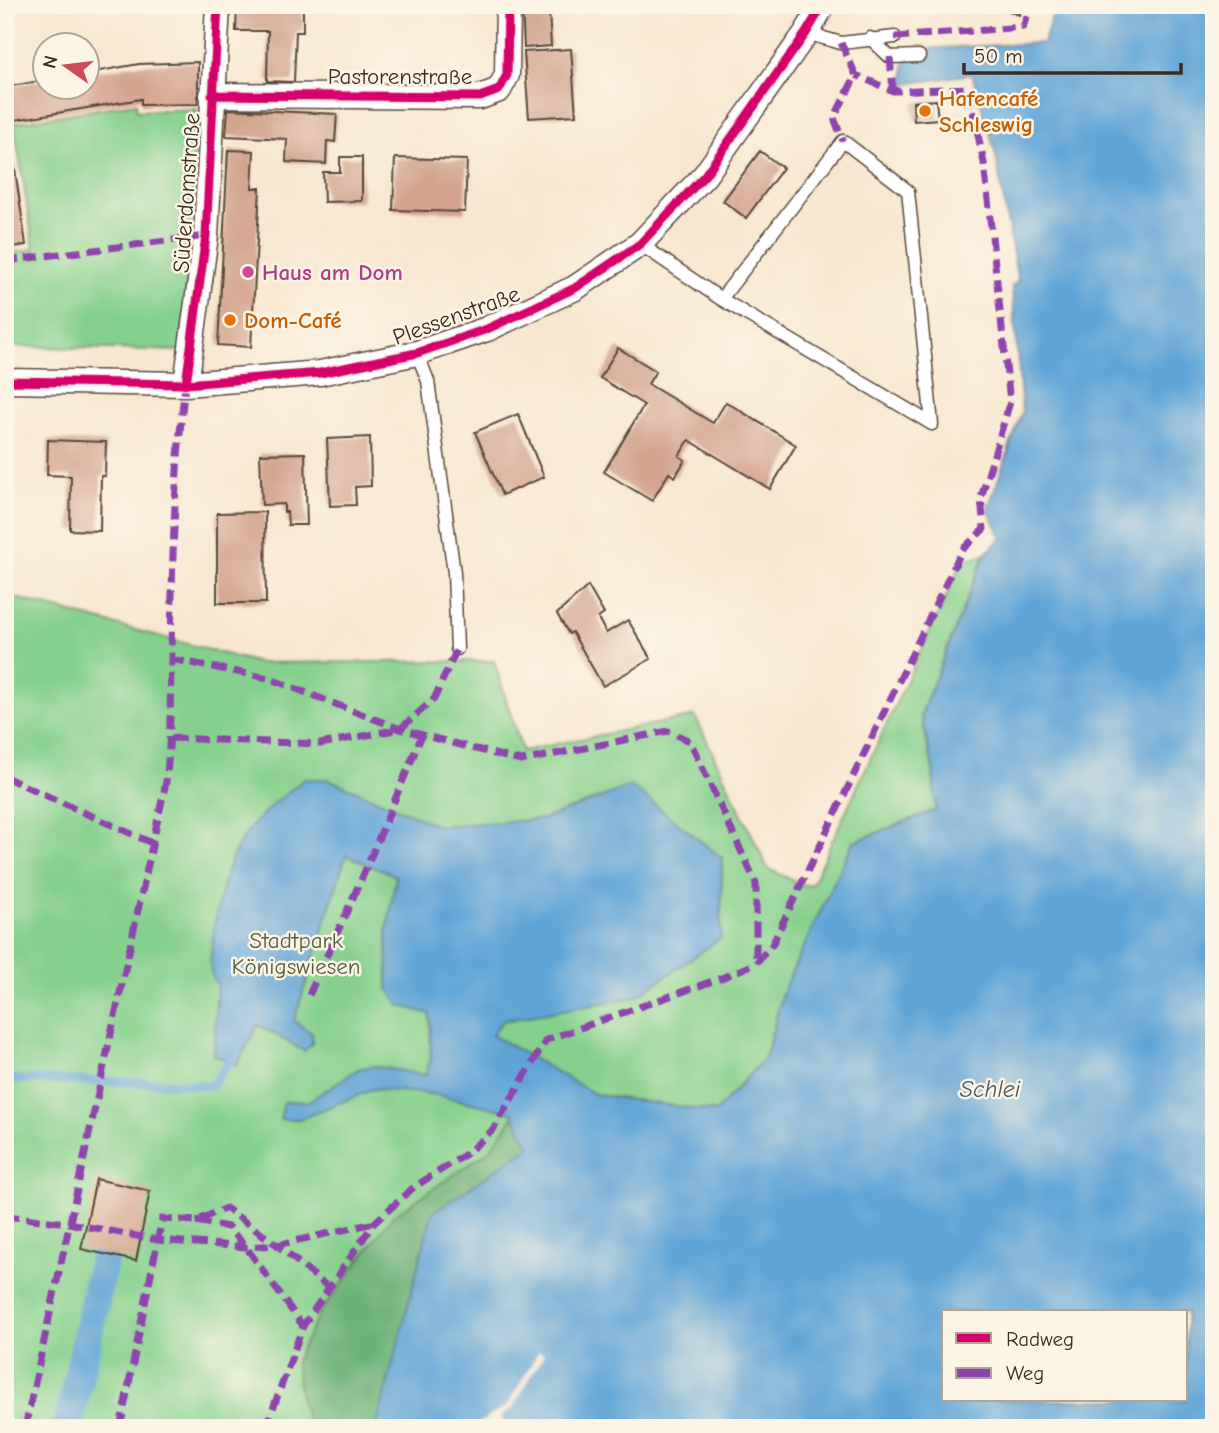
<svg xmlns="http://www.w3.org/2000/svg" width="1219" height="1433" font-family="'Comic Neue',sans-serif">
<style>
.green{fill:#85d08d;stroke:#607d56;stroke-width:2}
.forest{fill:#6cb278;stroke:#546e4b;stroke-width:2}
.water{fill:#61a4d5;stroke:#4e677a;stroke-width:2;fill-rule:evenodd}
.pier{fill:#f8e7d0}
.lines{fill:none;stroke-linecap:round;stroke-linejoin:round}
.stream{stroke:#61a4d5;stroke-width:9}
.canal{stroke:#61a4d5;stroke-width:30}
.building{fill:#d3a48e}
.lane-casing{stroke:#574639;stroke-width:15}
.street-casing{stroke:#574639;stroke-width:27}
.lane{stroke:#fff;stroke-width:12}
.street{stroke:#fff;stroke-width:24}
.quiet{stroke:#8e44ad;stroke-width:7;stroke-dasharray:14 7;stroke-linecap:butt}
.cycleway-casing{stroke:#fcf5e5;stroke-width:13}
.cycleway{stroke:#d6006c;stroke-width:9}
.food-dot{fill:#e8710a;stroke:#fcf5e5;stroke-width:2.5}
.hotel-dot{fill:#d1479c;stroke:#fcf5e5;stroke-width:2.5}
.labels{text-anchor:middle;stroke-width:5;stroke-linejoin:round;paint-order:stroke}
.street-label{font-size:23px;fill:#3b2a1e;stroke:#fcf5e5}
.food-label{font-size:23px;font-weight:bold;fill:#c56008;stroke:#fcf5e5;text-anchor:start}
.hotel-label{font-size:23px;font-weight:bold;fill:#b23c85;stroke:#fcf5e5;text-anchor:start}
.park-label{font-size:23px;fill:#515c3f;stroke:#fcf5e5}
.water-label{font-size:24px;font-style:italic;fill:#48555e;stroke:#fcf5e5}
</style>
<rect width="100%" height="100%" fill="#fcf5e5"/>
<filter id="ink" filterUnits="userSpaceOnUse"><feTurbulence type="fractalNoise" baseFrequency=".0143" numOctaves="2"/><feDisplacementMap in="SourceGraphic" scale="14" xChannelSelector="R" yChannelSelector="G"/><feConvolveMatrix kernelMatrix="1 2 1 2 8 2 1 2 1" color-interpolation-filters="sRGB"/></filter>
<filter id="wash" filterUnits="userSpaceOnUse"><feTurbulence type="fractalNoise" baseFrequency=".00686" numOctaves="4" result="noise"/><feDisplacementMap in="SourceGraphic" scale="28" xChannelSelector="R" yChannelSelector="G"/><feGaussianBlur stdDeviation="1.57" result="paint"/><feColorMatrix in="noise" values="0 0 0 0 0 0 0 0 0 0 0 0 0 0 0 0 0 1.4 0 .05"/><feComposite in="paint" operator="in"/></filter>
<g filter="url(#wash)">
<rect width="100%" height="100%" fill="#f8e7d0"/>
<path class="green" d="M136,103L137,111L197,109L183,351L5,346V254L34,249L14,123Z
M985,554L921,715L933,769L936,810L853,842L783,991L766,1056L716,1112L597,1095L376,1428H5V595L258,663L494,661L522,751L695,716L768,869L803,885L812,884L963,560Z"/>
<path class="forest" d="M514,1116L530,1147L432,1213L376,1428H310L301,1402L295,1362L319,1314L393,1216L490,1150Z"/>
<path class="water" d="M1056,5H1214V1428H376L432,1213L530,1147L512,1112L432,1094L373,1089L300,1119H280L284,1102L309,1101L358,1069L374,1066L425,1075L431,1059L430,1014L399,1005L388,988L387,930L396,876L346,855L294,1021L312,1033V1044L304,1051L258,1025L237,1065L214,1055L217,984C206,971 212,953 213,937C218,894 228,850 259,818C272,804 289,792 304,779H328L439,826L544,819L631,786L722,858L721,938L636,997L502,1021L492,1035L597,1095L716,1112L766,1056L783,991L853,842L936,810L933,769L921,715L985,554L1002,538L988,509L1022,412L1012,286L1018,282L995,151L972,74L904,84L905,50L1043,43ZM944,1312H1186V1400H944Z"/>
<path class="pier" d="M539,1351L544,1354L512,1409L501,1416L507,1428H471L508,1405Z"/>
<g class="lines">
<path class="stream" d="M5,1079L166,1083L211,1086L231,1060"/>
<path class="canal" d="M68,1428L103,1262"/>
</g>
<g id="blocks">
<path class="building" d="M237,5H303V32H296L294,82L267,81L268,31H236Z
M522,5H585V7L549,10L551,46L524,48Z
M995,5H1023L1019,15Z
M571,49L576,115L529,118L524,52Z
M198,62V104L141,105V99L8,121L26,245L5,248V87L46,80V88H88V73L139,64Z
M936,100L938,119L914,121L913,102Z
M228,109L337,114L335,142L327,141L326,164L286,162L287,139L226,136Z
M228,150L254,151L252,188H260L251,347L218,345Z
M760,151L783,168L746,218L723,201Z
M340,157H362V201L324,202L323,172H340Z
M395,158L467,160L465,212L393,210Z
M618,348L656,371L648,384L713,423L726,402L796,445L770,489L689,440L679,456L685,460L675,477L669,473L652,501L604,472L644,405L600,378Z
M518,414L544,477L502,495L475,432Z
M370,437L371,486L355,487L356,505L330,506L327,439Z
M48,440L106,442L105,476H101L100,531L70,530L71,476L47,475Z
M305,453L307,525H288L287,512H284V504L262,505L260,454Z
M265,512L266,603H217V513Z
M588,586L604,614L598,618L606,633L628,620L651,659L603,686L572,632L569,634L557,614Z
M96,1179L150,1191L136,1261L81,1249Z"/>
</g>
</g>
<g filter="url(#ink)">
<use href="#blocks" fill-opacity="0" stroke="#574639" stroke-width="2"/>
<g class="lines">
<g class="lane-casing">
<path id="lane" d="M806,33L841,43L895,37
M870,38L890,57L919,56
M640,244L721,299L932,424L908,191L843,141L721,299
M417,353L428,381L454,573L457,649"/>
</g>
<g class="street-casing">
<path id="street" d="M212,95L480,97L499,90L507,75L508,5
M5,381L186,384L320,373L417,353L487,329L575,288L640,244L705,175L806,33L823,5
M186,384L206,236L218,5"/>
</g>
<use href="#lane" class="lane"/>
<use href="#street" class="street"/>
<path class="quiet" d="M895,37L1023,27L1031,5
M841,43L856,75L834,118L843,141
M890,57L893,91
M5,261L206,236
M171,659L268,678L400,729L521,761L668,731L690,741L756,883V963
M171,738L320,744L400,729L434,699L457,649
M5,777L154,844
M309,995L365,871L422,735
M5,1216L68,1223L158,1240L246,1247L277,1245L374,1223
M196,1221L228,1227L246,1247L303,1326
M25,1428L166,782C171,741 170,701 171,659C172,568 174,468 186,378
M120,1428L162,1219L196,1221L226,1208L277,1245L328,1287
M266,1428L303,1326L374,1223L414,1187L466,1154L493,1130L546,1040L724,977L756,963L772,945L962,550L984,529L981,498L1010,402L984,163L968,88L893,91L856,75"/>
<g class="cycleway-casing">
<path id="cycleway" d="M212,95L480,97L499,90L507,75L508,5
M5,381L186,384L320,373L417,353L487,329L575,288L640,244L705,175L806,33L823,5
M186,384L206,236L218,5"/>
</g>
<use href="#cycleway" class="cycleway"/>
</g>
</g>
<g class="food-dot">
<circle cx="925" cy="111" r="7"/>
<circle cx="230" cy="320" r="7"/>
</g>
<circle class="hotel-dot" cx="248" cy="272" r="7"/>
<g class="labels">
<g class="street-label">
<text x="400" y="84">Pastorenstraße</text>
<text transform="translate(186 193) rotate(-86)" y="8">Süderdomstraße</text>
<text transform="translate(456 315) rotate(-20)" y="8">Plessenstraße</text>
</g>
<g class="food-label">
<text x="939" y="106">Hafencafé<tspan x="939" dy="26">Schleswig</tspan></text>
<text x="244" y="328">Dom-Café</text>
</g>
<g class="hotel-label">
<text x="262" y="280">Haus am Dom</text>
</g>
<g class="park-label">
<text x="296" y="948">Stadtpark<tspan x="296" dy="26">Königswiesen</tspan></text>
</g>
<g class="water-label">
<text x="990" y="1097">Schlei</text>
</g>
</g>
<rect width="1219" height="1433" fill="none" stroke="#fcf5e5" stroke-width="28"/>
<rect x="942" y="1310" width="245" height="91" fill="#fcf5e5" stroke="#afa495" stroke-width="2"/>
<rect x="956" y="1333" width="35" height="10" fill="#d6006c" stroke="#afa495" stroke-width="2"/>
<text x="1006" y="1346" font-size="21" fill="#3b2a1e">Radweg</text>
<rect x="956" y="1368" width="35" height="10" fill="#8e44ad" stroke="#afa495" stroke-width="2"/>
<text x="1006" y="1380" font-size="21" fill="#3b2a1e">Weg</text>
<g transform="translate(66 66) rotate(284)"><circle r="33" fill="#fcf5e5" stroke="#afa495" stroke-width="2"/>
<path d="M0-5L12 26L0 18L-12 26Z" fill="#d1495b"/>
<text y="-10" font-size="19" font-weight="bold" text-anchor="middle" fill="#3b2a1e">N</text>
</g>
<path d="M964 63v10h217v-10" fill="none" stroke="#3b2a1e" stroke-width="3.5"/>
<text x="974" y="63" font-size="21" fill="#3b2a1e" stroke="#fcf5e5" stroke-width="5" paint-order="stroke">50 m</text>
</svg>
